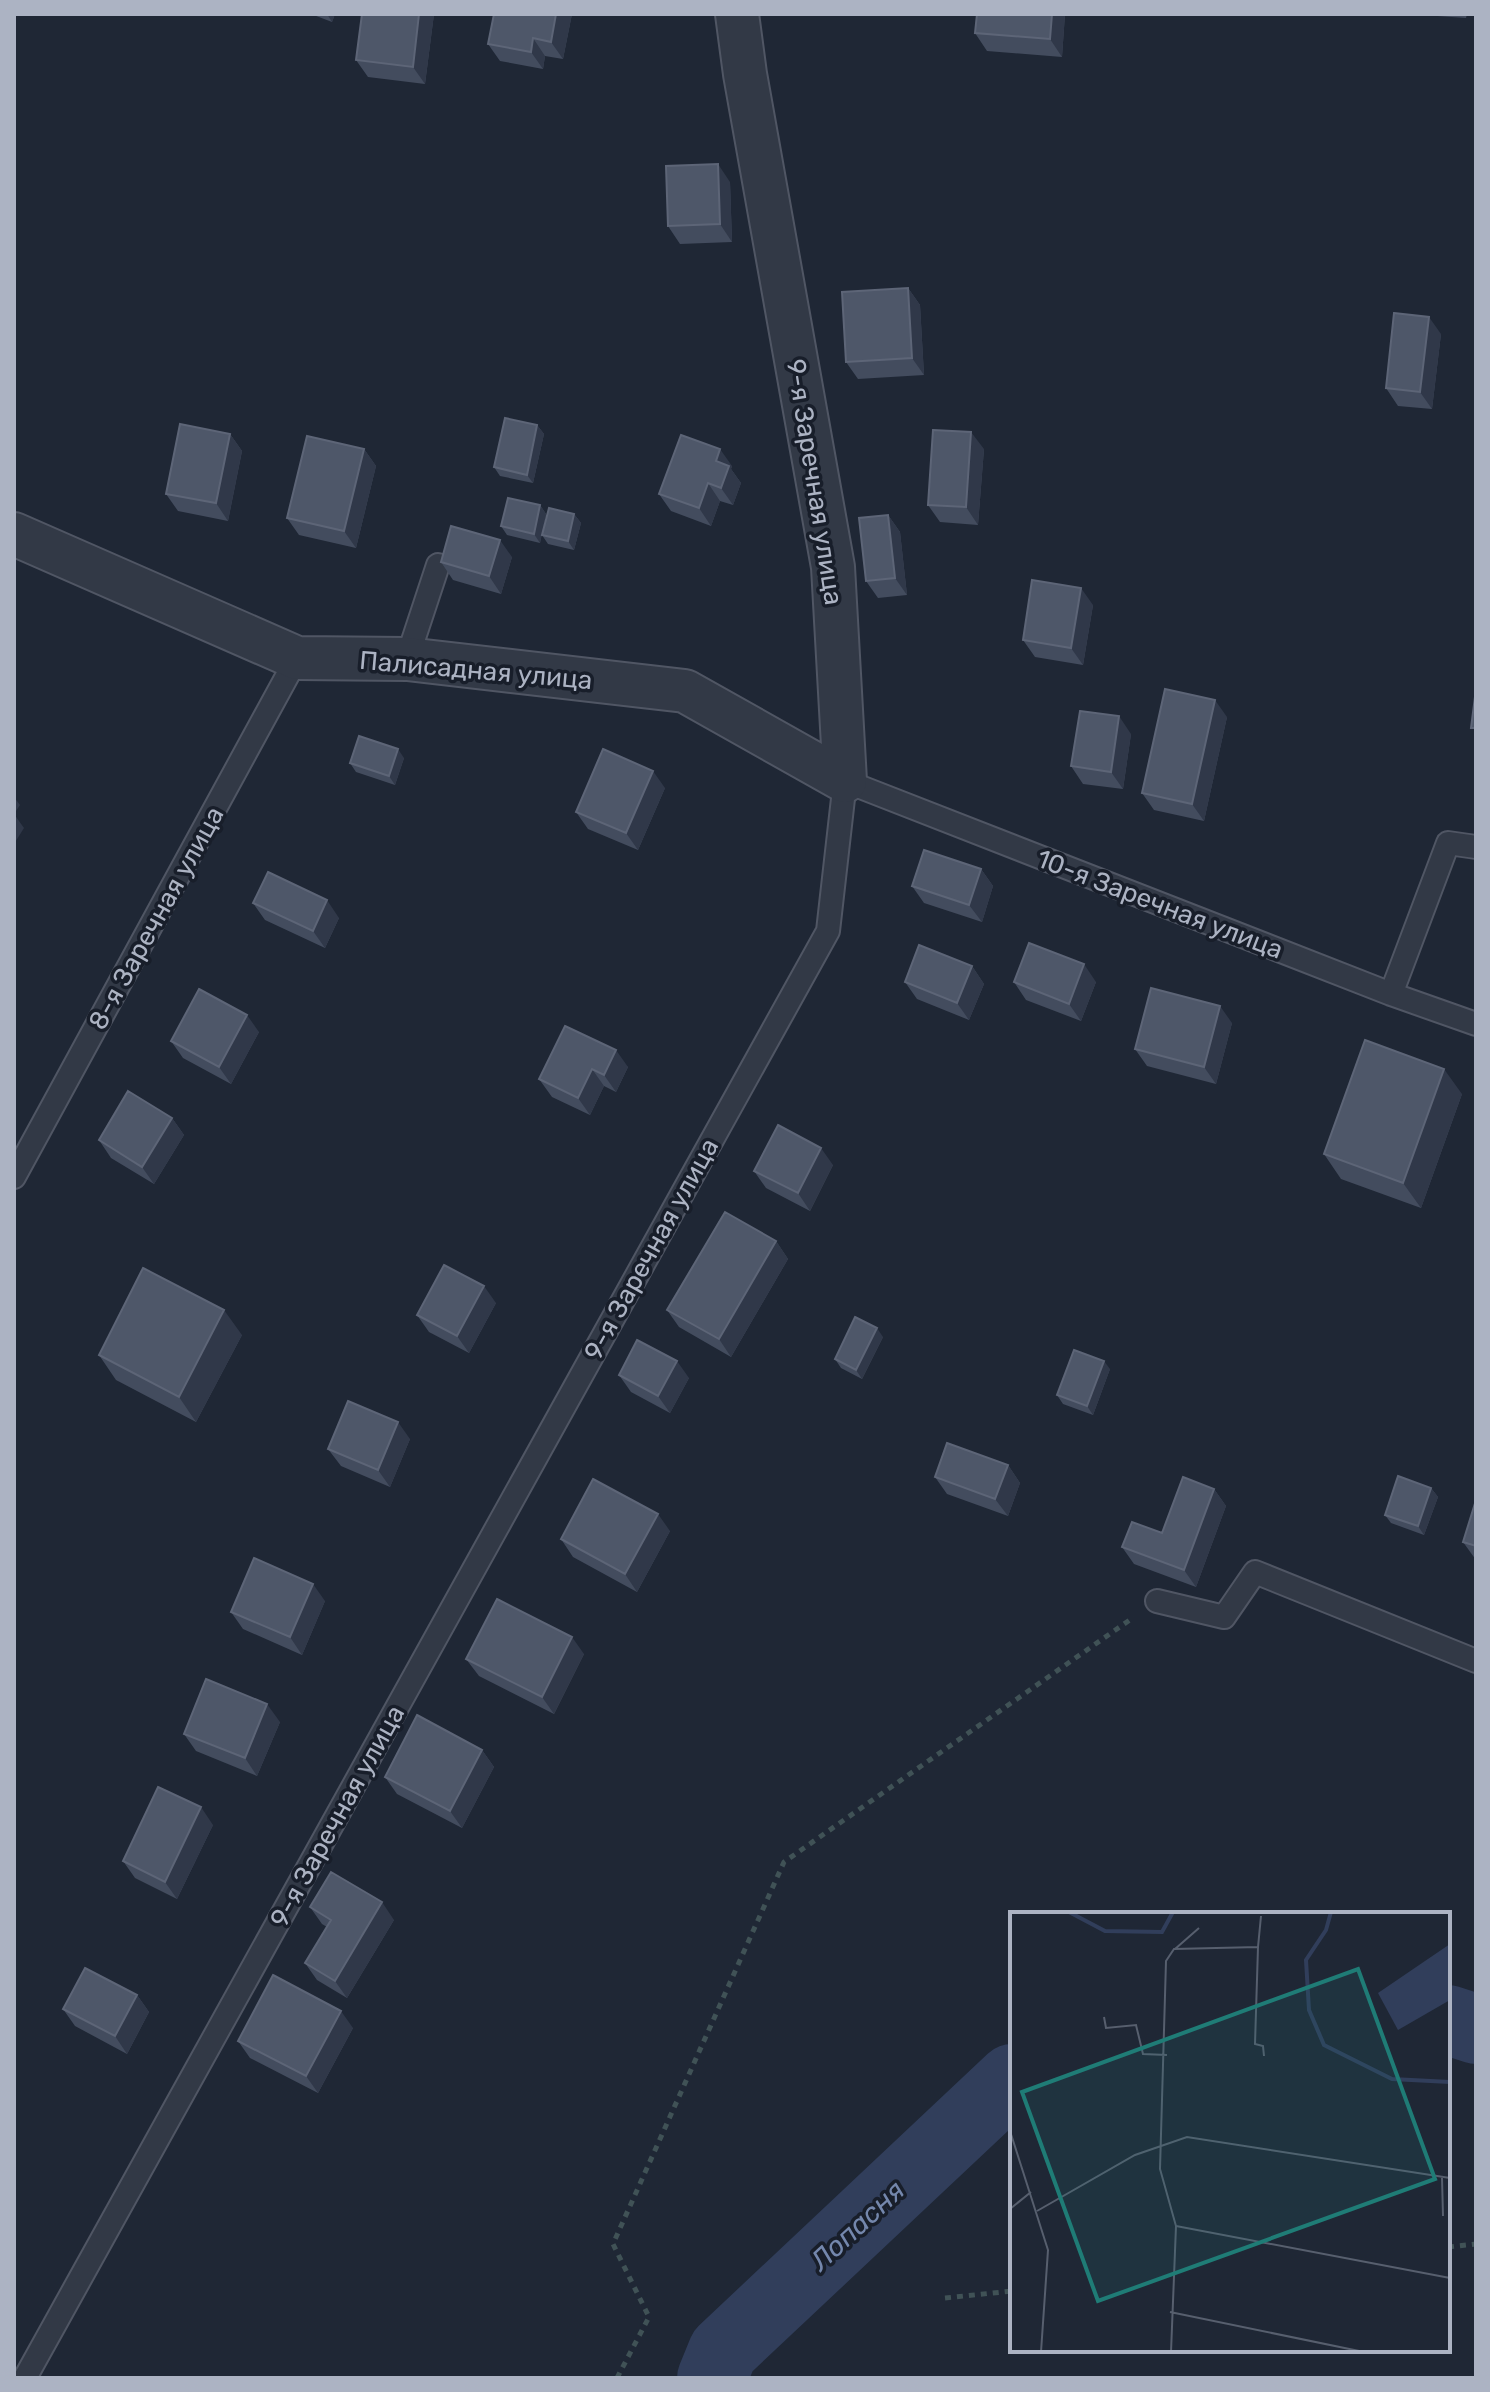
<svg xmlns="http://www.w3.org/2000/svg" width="1490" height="2392" font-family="Rubik,sans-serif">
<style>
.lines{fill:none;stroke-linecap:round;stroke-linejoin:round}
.river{stroke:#313e5b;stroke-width:70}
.lane-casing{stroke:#505664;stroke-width:26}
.street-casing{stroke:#505664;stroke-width:46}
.path{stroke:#405256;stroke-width:5;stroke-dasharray:6 6;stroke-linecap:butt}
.lane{stroke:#323946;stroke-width:22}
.street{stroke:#323946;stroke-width:42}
.wall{fill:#434c5e}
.shaded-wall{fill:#303849}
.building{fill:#4e5769;stroke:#5d6577;stroke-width:2}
.labels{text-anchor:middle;stroke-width:7;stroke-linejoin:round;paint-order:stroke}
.street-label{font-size:26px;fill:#acb3c3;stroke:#181e2a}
.water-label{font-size:28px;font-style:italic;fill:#7487ac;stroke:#181e2a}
.inset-river{fill:none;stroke:#313e5b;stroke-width:4}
.inset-road{fill:none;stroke:#575f6e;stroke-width:2}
.view{fill:#1f7c76;fill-opacity:0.15;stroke:#1f7c76;stroke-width:4}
.inset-edge{fill:none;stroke:#acb3c3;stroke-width:4}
</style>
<rect width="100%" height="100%" fill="#1f2735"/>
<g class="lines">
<path class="river" d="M1448,2020L1476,2029
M712,2378L723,2351L1012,2079"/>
<g class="lane-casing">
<path id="lane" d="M407,659L438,565
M1391,994L1448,843L1476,847
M14,1177L297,658
M1157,1601L1224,1617L1255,1572L1476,1661
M25,2378L828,931L845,781L1391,994L1476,1024"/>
</g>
<g class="street-casing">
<path id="street" d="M737,14L745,74L833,567L845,781
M14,534L297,658L407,659L685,691L845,781"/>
</g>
<path class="path" d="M1448,2247L1476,2244
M945,2298L1012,2291
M617,2378L649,2317L613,2244L784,1862L1134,1617"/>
<use href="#lane" class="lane"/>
<use href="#street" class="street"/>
</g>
<path class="wall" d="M311,14H335L332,22Z
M434,14L425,84L368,77L356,60Z
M494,14H572L563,59L545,56L543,69L500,61L488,44Z
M977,14H1065L1062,57L987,51L975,33Z
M1422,14H1467L1466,18L1423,15Z
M730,182L732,242L680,244L668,226Z
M908,288L920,305L924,375L858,379L846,362Z
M1441,334L1432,409L1398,406L1386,388Z
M537,425L544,434L533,483L500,476L494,467Z
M230,434L242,451L228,521L178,511L166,494Z
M364,449L376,466L356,548L299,535L287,518Z
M984,449L978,525L940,522L928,505Z
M732,466L731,469L741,483L733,505L720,501L711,526L671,511L659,494Z
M540,505L546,514L540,543L507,535L501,526Z
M574,514L581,523L574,550L548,544L542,535Z
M888,515L900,532L907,595L878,598L866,581Z
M512,557L501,594L453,580L441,562Z
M1093,605L1083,665L1035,657L1023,640Z
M1227,717L1204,821L1154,810L1142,793Z
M1131,734L1123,789L1083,784L1071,766Z
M404,758L395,785L356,772L350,763Z
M665,788L638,850L588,829L576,812Z
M981,869L993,886L982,922L924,903L912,886Z
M253,903L339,918L325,948L265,920Z
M972,966L984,984L969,1020L917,999L905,982Z
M1014,982H1096L1081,1021L1026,1000Z
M1232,1023L1216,1084L1147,1066L1135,1049Z
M565,1026L628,1067L616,1092L604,1086L590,1115L552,1097L539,1079Z
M259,1032L231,1084L183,1058L171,1041Z
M1462,1094L1421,1208L1341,1179L1324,1154Z
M172,1118L184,1135L154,1184L111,1158L99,1140Z
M833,1165L810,1211L766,1188L754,1171Z
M776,1241L788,1259L731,1357L679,1327L667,1310Z
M496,1303L469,1353L429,1332L417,1315Z
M242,1335L196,1422L116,1380L99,1355Z
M883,1337L862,1379L841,1368L835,1359Z
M1110,1369L1093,1415L1063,1404L1057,1395Z
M619,1375L689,1378L670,1413L631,1392Z
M410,1439L390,1487L341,1466L328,1449Z
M1008,1465L1020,1483L1008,1516L947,1494L935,1477Z
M1431,1488L1438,1497L1424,1535L1391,1523L1385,1515Z
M1214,1489L1226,1506L1196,1587L1134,1564L1122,1547L1162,1533Z
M1476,1500V1560L1463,1542Z
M670,1531L637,1592L573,1557L561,1539Z
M325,1601L302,1655L243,1629L231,1612Z
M584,1654L554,1714L479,1676L466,1659Z
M280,1722L257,1776L196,1751L184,1734Z
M482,1750L494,1767L462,1828L397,1794L385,1777Z
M213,1825L177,1899L135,1878L123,1861Z
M310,1907L394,1920L347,1998L317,1980L305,1963L327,1927L322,1924Z
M137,1995L149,2012L127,2054L75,2026L63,2009Z
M353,2028L318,2093L250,2058L238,2041Z"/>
<path class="shaded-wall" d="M327,14H335L332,22Z
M419,14H434L425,84L413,67Z
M556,14H572L563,59L551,42Z
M1052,14H1065L1062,57L1050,39Z
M533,38L545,56L543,69L531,52Z
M718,164L730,182L732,242L720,224Z
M908,288L920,305L924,375L912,358Z
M1429,317L1441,334L1432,409L1420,392Z
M537,425L544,434L533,483L527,475Z
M971,432L984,449L978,525L966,507Z
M230,434L242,451L228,521L216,503Z
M364,449L376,466L356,548L344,531Z
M720,449L732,466L731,469L741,483L733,505L721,488L716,461Z
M708,483L720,501L711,526L699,508Z
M540,505L546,514L540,543L534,534Z
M574,514L581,523L574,550L568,541Z
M888,515L900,532L907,595L895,578Z
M500,540L512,557L501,594L489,576Z
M1081,588L1093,605L1083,665L1071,648Z
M1215,700L1227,717L1204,821L1192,804Z
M1119,716L1131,734L1123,789L1111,772Z
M398,749L404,758L395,785L389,776Z
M653,771L665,788L638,850L626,833Z
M14,797L20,805L14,814Z
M14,814L24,828L14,844Z
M981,869L993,886L982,922L969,905Z
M327,900L339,918L325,948L313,931Z
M1084,964L1096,982L1081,1021L1069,1004Z
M972,966L984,984L969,1020L957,1003Z
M1220,1006L1232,1023L1216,1084L1204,1067Z
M247,1015L259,1032L231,1084L219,1067Z
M616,1050L628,1067L616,1092L604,1075Z
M592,1069L604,1086L590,1115L578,1098Z
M1444,1069L1462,1094L1421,1208L1403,1183Z
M172,1118L184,1135L154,1184L142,1167Z
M821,1148L833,1165L810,1211L798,1193Z
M776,1241L788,1259L731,1357L719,1339Z
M484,1286L496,1303L469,1353L457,1336Z
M224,1310L242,1335L196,1422L179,1397Z
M877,1328L883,1337L862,1379L856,1370Z
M677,1361L689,1378L670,1413L658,1396Z
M1104,1361L1110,1369L1093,1415L1087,1406Z
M398,1422L410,1439L390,1487L378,1470Z
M1008,1465L1020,1483L1008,1516L995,1499Z
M1431,1488L1438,1497L1424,1535L1418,1526Z
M1214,1489L1226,1506L1196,1587L1184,1570Z
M658,1514L670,1531L637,1592L625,1574Z
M313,1584L325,1601L302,1655L290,1637Z
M572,1637L584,1654L554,1714L542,1697Z
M267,1704L280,1722L257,1776L245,1758Z
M482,1750L494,1767L462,1828L450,1811Z
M201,1807L213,1825L177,1899L165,1882Z
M382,1902L394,1920L347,1998L335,1981Z
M137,1995L149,2012L127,2054L115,2036Z
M341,2011L353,2028L318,2093L306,2076Z"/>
<path class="building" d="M362,14H419L413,67L356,60Z
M494,14H556L551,42L533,38L531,52L488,44Z
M977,14H1052L1050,39L975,33Z
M718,164L720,224L668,226L666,166Z
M908,288L912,358L846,362L842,292Z
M1394,313L1429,317L1420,392L1386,388Z
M505,418L537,425L527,475L494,467Z
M180,424L230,434L216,503L166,494Z
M933,430L971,432L966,507L928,505Z
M681,435L720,449L716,461L729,466L721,488L708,483L699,508L659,494Z
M307,436L364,449L344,531L287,518Z
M508,498L540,505L534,534L501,526Z
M549,508L574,514L568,541L542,535Z
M888,515L895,578L866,581L859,518Z
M451,526L500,540L489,576L441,562Z
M1032,580L1081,588L1071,648L1023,640Z
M1165,689L1215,700L1192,804L1142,793Z
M1476,689V728H1471Z
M1080,711L1119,716L1111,772L1071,766Z
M359,736L398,749L389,776L350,763Z
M603,749L653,771L626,833L576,812Z
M924,850L981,869L969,905L912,886Z
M268,872L327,900L313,931L253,903Z
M1029,943L1084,964L1069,1004L1014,982Z
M919,945L972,966L957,1003L905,982Z
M1151,988L1220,1006L1204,1067L1135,1049Z
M199,989L247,1015L219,1067L171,1041Z
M565,1026L616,1050L604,1075L592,1069L578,1098L539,1079Z
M1365,1040L1444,1069L1403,1183L1324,1154Z
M128,1091L172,1118L142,1167L99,1140Z
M778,1125L821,1148L798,1193L754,1171Z
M725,1212L776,1241L719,1339L667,1310Z
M444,1265L484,1286L457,1336L417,1315Z
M143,1268L224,1310L179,1397L99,1355Z
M855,1317L877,1328L856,1370L835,1359Z
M637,1340L677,1361L658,1396L619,1375Z
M1074,1350L1104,1361L1087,1406L1057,1395Z
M348,1401L398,1422L378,1470L328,1449Z
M947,1443L1008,1465L995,1499L935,1477Z
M1398,1476L1431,1488L1418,1526L1385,1515Z
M1183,1477L1214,1489L1184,1570L1122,1547L1132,1522L1162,1533Z
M593,1479L658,1514L625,1574L561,1539Z
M1476,1500V1546L1463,1542Z
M254,1558L313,1584L290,1637L231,1612Z
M497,1599L572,1637L542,1697L466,1659Z
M206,1679L267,1704L245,1758L184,1734Z
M417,1715L482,1750L450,1811L385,1777Z
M158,1787L201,1807L165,1882L123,1861Z
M331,1872L382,1902L335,1981L305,1963L331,1920L310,1907Z
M85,1968L137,1995L115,2036L63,2009Z
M273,1975L341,2011L306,2076L238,2041Z"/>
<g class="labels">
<g class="street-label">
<text transform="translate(815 482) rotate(81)" y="9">9-я Заречная улица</text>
<text transform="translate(476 670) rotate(5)" y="9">Палисадная улица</text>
<text transform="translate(1160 904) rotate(21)" y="9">10-я Заречная улица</text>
<text transform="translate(156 918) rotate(-61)" y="9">8-я Заречная улица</text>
<text transform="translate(651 1249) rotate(-61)" y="9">9-я Заречная улица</text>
<text transform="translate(337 1816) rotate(-61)" y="9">9-я Заречная улица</text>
</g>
<g class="water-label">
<text transform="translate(857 2225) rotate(-43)" y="10">Лопасня</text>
</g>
</g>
<g transform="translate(1010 1912)">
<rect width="440" height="440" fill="#1f2735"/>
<path d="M440,32V88L388,118L368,81Z" fill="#313e5b"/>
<path class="inset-river" d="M59,0L95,19L152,20L163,0M321,0L316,18L296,48L299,98L314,133L382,167L440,170"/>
<path class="inset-road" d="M248,35L251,4M165,37L189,16M94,105L96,116L126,113L133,142L157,143M0,219L38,338L31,440M432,266L433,304M0,297L21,280M27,299L125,243L177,225L440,266M166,314L440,366M160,400L354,440M161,440L166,314L150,257L156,49L164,37L248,35L245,132L253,134L254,144"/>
<path class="view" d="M348,57L425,267L88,389L12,180Z"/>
<rect width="440" height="440" class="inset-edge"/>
</g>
<rect width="1490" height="2392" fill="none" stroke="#acb3c3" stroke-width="32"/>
</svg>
